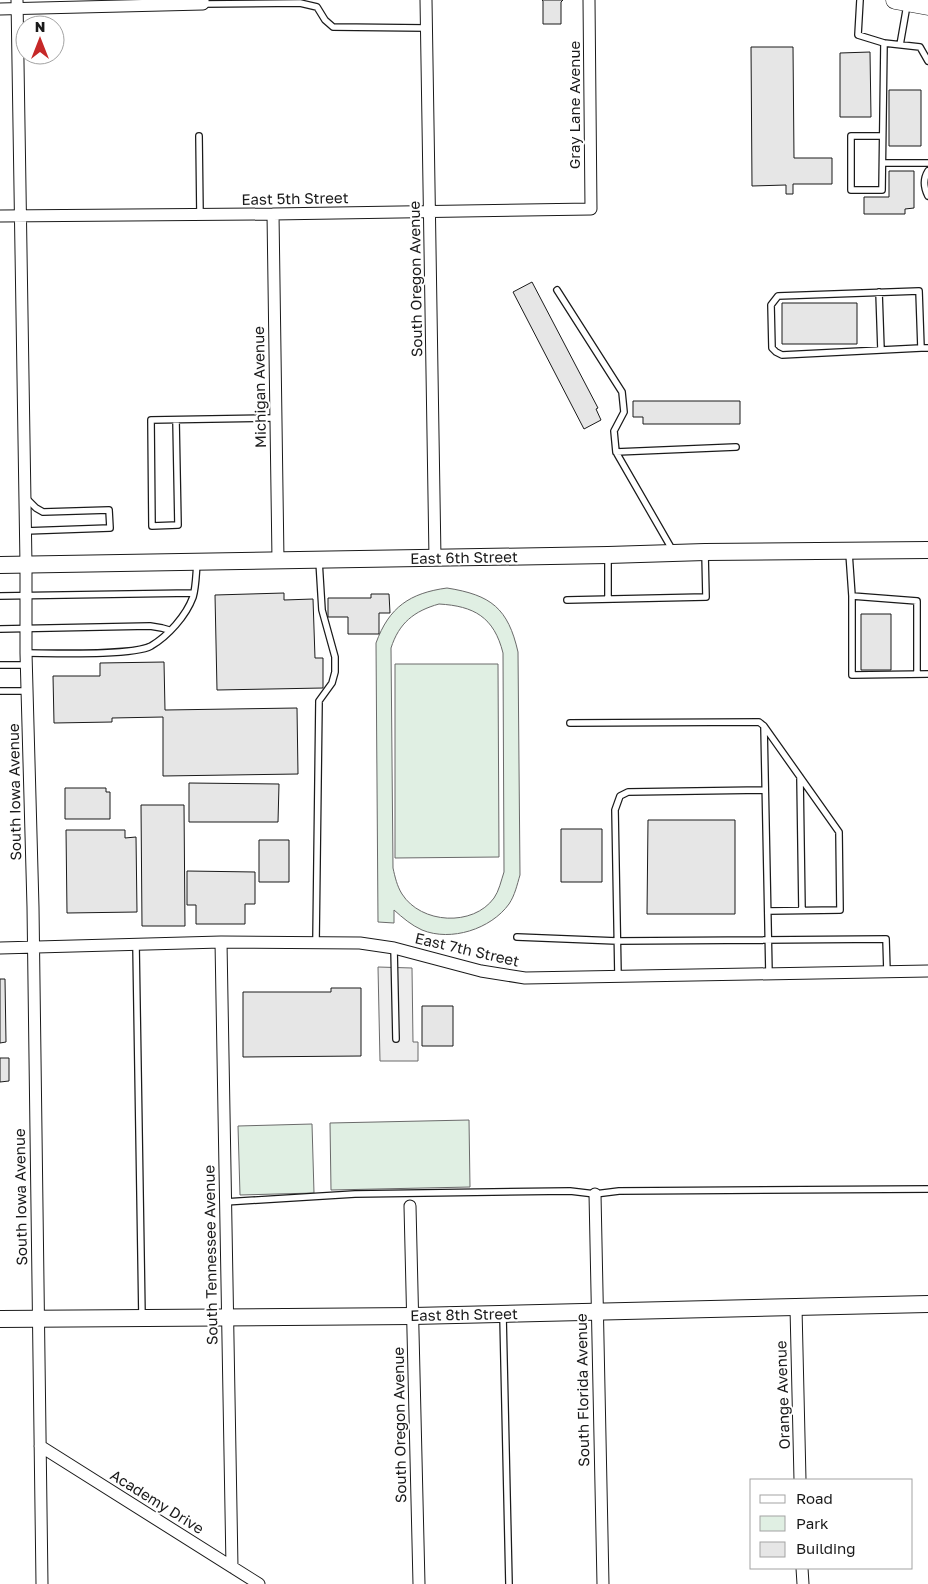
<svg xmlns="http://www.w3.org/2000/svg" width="928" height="1584" font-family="'Golos Text',sans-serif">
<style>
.green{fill:#e0efe3;stroke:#6a6a6a;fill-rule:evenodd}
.parking{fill:#ededed;stroke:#6a6a6a}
.building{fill:#e6e6e6;stroke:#1a1a1a}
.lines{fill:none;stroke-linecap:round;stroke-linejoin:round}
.lane-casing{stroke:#1a1a1a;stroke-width:8}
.street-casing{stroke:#1a1a1a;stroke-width:13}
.secondary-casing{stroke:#1a1a1a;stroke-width:18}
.primary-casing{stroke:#1a1a1a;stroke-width:19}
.lane{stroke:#fff;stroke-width:5.5}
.street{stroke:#fff;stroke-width:11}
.secondary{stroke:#fff;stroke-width:16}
.primary{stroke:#fff;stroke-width:18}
.labels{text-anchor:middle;stroke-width:4;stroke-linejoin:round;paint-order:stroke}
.street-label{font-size:15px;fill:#1a1a1a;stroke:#fff}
</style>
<rect width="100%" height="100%" fill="#fff"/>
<path class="green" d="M447,588C491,595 508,608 518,652L520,875C517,885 515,895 509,904C491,929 451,942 422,930C411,925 403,918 394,910V923L378,922L376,643C389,607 410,593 447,588ZM439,604C474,606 494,617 503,653L504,872C501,881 499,891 494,898C473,927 421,924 402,894C397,886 395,877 393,868L391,648C399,623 414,611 439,604Z
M395,664H498L499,857L395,858Z
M469,1120L470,1187L331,1190L330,1123Z
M312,1124L314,1193L240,1195L238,1126Z"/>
<path class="parking" d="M378,967L412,968L413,1042H418V1061H380Z"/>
<path class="building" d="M542,0H563L561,2V24H543V1Z
M751,47H793L794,158H832V184H793V194H786V185L752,186Z
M870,52L871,117H840V53Z
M889,90H921V146H889Z
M889,171H914V208L905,209V214H864V197H889Z
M532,282L598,408L596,409L601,420L584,429L513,292Z
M782,303H857V344H782Z
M633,401H740V424H643V417H633Z
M284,593V600L313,599L315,658H323V688L217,690L215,595Z
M371,594H389L390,613H379V634H348V617H328V598H371Z
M861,614H891V670H861Z
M164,662L165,710L297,708L298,774L163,776V717L112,718V722L54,723L53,676H100V663Z
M189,783L279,784L278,822H189Z
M65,788H106V792H110V819H65Z
M141,805H184L185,926H142Z
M648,820H735V914H647Z
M561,829H602V882H561Z
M66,830H125V838L136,837L137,912L67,913Z
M259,840H289V882H259Z
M187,871L255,872V904H245V924H196V905H187Z
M0,979H5L6,1042L0,1043Z
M331,988H361V1056L243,1057V992H331Z
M422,1006H453V1046H422Z
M0,1058H9V1081L0,1082Z"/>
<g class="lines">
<g class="lane-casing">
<path id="lane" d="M860,0L858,35L884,43L882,190H851V136H882
M203,4L300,3L317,7L325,20L333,27L426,28
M884,43L920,47L928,61
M900,45L907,5
M199,136L200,215
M883,163H928
M928,171C923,179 924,188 928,196
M557,290L622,392L624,412L614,431L616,452L673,551
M879,292L881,350
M921,348L919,291L778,296L771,305L772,348L776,352L782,355L921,348H928
M176,420L178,525L152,526L151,420L275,418
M616,452L736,447
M25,531L110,528L109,510L43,512L36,508L26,498
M849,553L852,596V675L928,674
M608,556V599
M0,596L193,593
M852,596L917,601V673
M567,600L706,597L705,553
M0,629L150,626L162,628L169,630
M26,653C51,653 133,656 151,646C168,636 186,616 193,597C196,587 196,574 197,563
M0,665H27
M0,691H28
M570,723L759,722L764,726L769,974
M764,726L839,832L840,910L768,911
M800,777L802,910
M517,937L617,941L886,939L887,972
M316,942L319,701L332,683L335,672V657L322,610L319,561
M136,945L142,1317
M394,948L396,1039
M618,976L615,810L620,796L628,792L765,790
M225,1202L355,1194L570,1191L595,1194L619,1191L928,1189
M503,1316L509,1584"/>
</g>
<g class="street-casing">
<path id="street" d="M17,0L26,565V653L33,907L42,1584
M426,0L435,558
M0,9L203,4V0
M273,214L278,560
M0,216L273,214L591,209L589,0
M221,942L232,1567
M0,948L221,942L360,943L394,948L481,971L525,978L928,971
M595,1194L603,1584
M410,1206L419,1584
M796,1308L800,1480
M40,1446L259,1584
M802,1568L803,1584"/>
</g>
<g class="secondary-casing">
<path id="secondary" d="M0,565L608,555L705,552L928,550
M0,1319L413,1316L928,1304"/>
</g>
<g class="primary-casing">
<path id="primary" d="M895,0L928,6"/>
</g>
<use href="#lane" class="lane"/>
<use href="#street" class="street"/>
<use href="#secondary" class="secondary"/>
<use href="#primary" class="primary"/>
</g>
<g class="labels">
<g class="street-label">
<text transform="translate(575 105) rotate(-90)" y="5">Gray Lane Avenue</text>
<text transform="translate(295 199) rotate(-1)" y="5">East 5th Street</text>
<text transform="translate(416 279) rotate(-91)" y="5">South Oregon Avenue</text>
<text transform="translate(260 387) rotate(-91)" y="5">Michigan Avenue</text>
<text transform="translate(464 558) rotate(-1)" y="5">East 6th Street</text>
<text transform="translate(15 792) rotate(-91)" y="5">South Iowa Avenue</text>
<text transform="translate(467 950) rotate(13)" y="5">East 7th Street</text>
<text transform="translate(21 1197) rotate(-91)" y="5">South Iowa Avenue</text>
<text transform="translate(211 1255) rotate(-91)" y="5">South Tennessee Avenue</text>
<text transform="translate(464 1315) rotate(-1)" y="5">East 8th Street</text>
<text transform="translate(583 1390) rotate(-91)" y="5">South Florida Avenue</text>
<text transform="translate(783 1395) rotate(-92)" y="5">Orange Avenue</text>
<text transform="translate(400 1425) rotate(-91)" y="5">South Oregon Avenue</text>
<text transform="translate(157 1502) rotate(32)" y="5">Academy Drive</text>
</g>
</g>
<rect x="750" y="1479" width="162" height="90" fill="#ffffff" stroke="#a3a3a3"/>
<rect x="760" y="1495" width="25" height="8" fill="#ffffff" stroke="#a3a3a3"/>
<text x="796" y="1504" font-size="15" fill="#1a1a1a">Road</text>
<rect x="760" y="1516" width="25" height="15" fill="#e0efe3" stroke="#a3a3a3"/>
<text x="796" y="1529" font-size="15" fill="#1a1a1a">Park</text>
<rect x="760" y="1542" width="25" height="15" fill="#e6e6e6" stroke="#a3a3a3"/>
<text x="796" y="1554" font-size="15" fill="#1a1a1a">Building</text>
<g transform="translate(40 40)"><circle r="24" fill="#ffffff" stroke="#a3a3a3"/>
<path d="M0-4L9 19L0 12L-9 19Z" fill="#c62828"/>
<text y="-8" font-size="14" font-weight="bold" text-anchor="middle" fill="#1a1a1a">N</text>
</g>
</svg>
